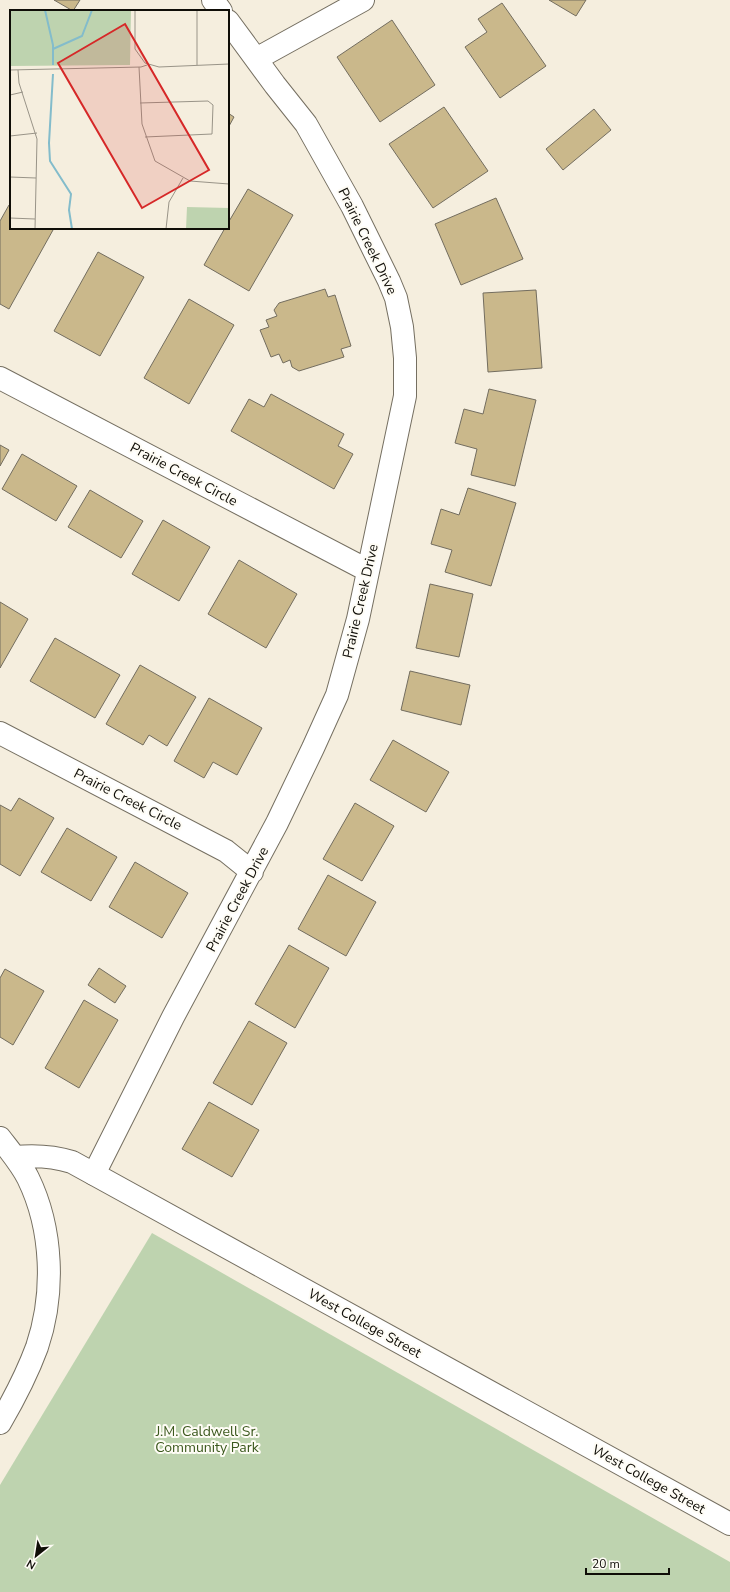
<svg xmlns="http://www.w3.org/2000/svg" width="730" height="1592" font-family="'Nunito Sans',sans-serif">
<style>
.green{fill:#bed3af}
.building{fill:#cab88b;stroke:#736d5f}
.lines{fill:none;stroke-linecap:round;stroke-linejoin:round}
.minor-casing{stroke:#756f61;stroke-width:24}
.tertiary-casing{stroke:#756f61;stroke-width:24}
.minor{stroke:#fff;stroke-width:22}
.tertiary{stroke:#fff;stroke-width:22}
.labels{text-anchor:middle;stroke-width:4;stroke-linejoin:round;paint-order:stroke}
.street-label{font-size:14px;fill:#0f0d07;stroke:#fefcf5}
.park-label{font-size:14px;fill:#3b581d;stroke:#fefcf5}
.inset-river{fill:none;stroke:#83bccb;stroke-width:2}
.inset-road{fill:none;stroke:#999488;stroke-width:1}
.view{fill:#d62828;fill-opacity:0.15;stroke:#d62828;stroke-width:2}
.inset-edge{fill:none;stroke:#0f0d07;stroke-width:2}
</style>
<rect width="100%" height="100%" fill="#f5eede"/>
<path class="green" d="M152,1233L730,1562V1592H0V1485Z"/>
<path class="building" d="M54,0H80L73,11Z
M549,0H586L576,16Z
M502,3L546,66L500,98L465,47L487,32L478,19Z
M392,20L435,85L380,122L337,57Z
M444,107L488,171L433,208L389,144Z
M594,109L611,130L563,170L546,149Z
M228,113L234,117L228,128Z
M248,189L293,215L249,291L204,265L225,228H228V223Z
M496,198L523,259L461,285L435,224Z
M9,205L11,206V228H50L53,230L9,309L0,304V221Z
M98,252L144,277L100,356L54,331Z
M325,289L328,297L335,295L351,346L341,349L344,357L299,371L292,367L290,360L283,363L279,354L271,357L260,330L269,327L266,320L277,316L274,310L279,303Z
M536,290L542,368L488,372L483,293Z
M189,299L234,325L189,404L144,378Z
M489,389L536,400L515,486L471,475L477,449L455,443L464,409L483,414Z
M271,394L344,434L338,446L353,454L334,489L231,431L249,399L264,407Z
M0,445L9,450L0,466Z
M22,454L77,486L56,521L2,489Z
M468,488L516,503L491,586L445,572L452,550L431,544L441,509L459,515Z
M90,490L143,521L121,558L68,527Z
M163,520L210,547L179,601L132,574Z
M239,560L297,594L266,648L208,614Z
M430,584L473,594L459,657L416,648Z
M0,602L28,619L0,668Z
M55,638L120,675L95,718L30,681Z
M140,665L196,697L167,746L149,735L143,745L106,724Z
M410,671L470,685L461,725L401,710Z
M209,698L262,728L237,775L213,762L204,778L174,761Z
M393,740L449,772L426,812L370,780Z
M19,798L54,818L20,876L0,864V805L11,811Z
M355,803L394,826L362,881L323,859Z
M67,828L117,857L91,901L41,872Z
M135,862L188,893L162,938L109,907Z
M328,875L376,902L346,956L298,929Z
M289,945L329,968L295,1028L255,1004Z
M99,968L126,986L115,1003L88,985Z
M5,969L44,991L13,1045L0,1037V978Z
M84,1000L118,1020L79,1088L45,1068Z
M249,1021L287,1043L252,1105L213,1083Z
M209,1102L259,1130L232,1177L182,1149Z"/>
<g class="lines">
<g class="minor-casing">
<path id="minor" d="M213,0L221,11
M256,59L363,0
M0,378L367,570
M0,733L226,851L252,872
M94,1174L173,1017L277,823L313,748L337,695L358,619L405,396V358L402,327L396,298L389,281L352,206L306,124L275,85L228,21"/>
</g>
<g class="tertiary-casing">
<path id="tertiary" d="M0,1138C10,1151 21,1164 28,1178C53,1229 55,1294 37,1347C27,1374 14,1399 0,1423
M15,1157C35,1155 53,1156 72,1162L730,1524"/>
</g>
<use href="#minor" class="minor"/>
<use href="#tertiary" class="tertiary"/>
</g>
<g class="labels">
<g class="street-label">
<text transform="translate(368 241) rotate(64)" y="5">Prairie Creek Drive</text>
<text transform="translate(184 474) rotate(28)" y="5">Prairie Creek Circle</text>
<text transform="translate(360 601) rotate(-77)" y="5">Prairie Creek Drive</text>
<text transform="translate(128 799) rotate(27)" y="5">Prairie Creek Circle</text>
<text transform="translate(237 899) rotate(-62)" y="5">Prairie Creek Drive</text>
<text transform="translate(365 1323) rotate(29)" y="5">West College Street</text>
<text transform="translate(649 1479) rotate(29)" y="5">West College Street</text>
</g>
<g class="park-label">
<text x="207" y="1436">J.M. Caldwell Sr.<tspan x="207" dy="16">Community Park</tspan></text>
</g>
</g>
<g transform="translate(10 10)">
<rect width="219" height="219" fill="#f5eede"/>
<path d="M0,0H121L120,55L0,56ZM177,197L219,198V219H176Z" fill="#bed3af"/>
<path class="inset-river" d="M35,0L43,35V55M43,39L72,26L82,0M43,64L39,133L40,151L61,184L59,200L62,219"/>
<path class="inset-road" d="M125,0V39L135,53L149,57L219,54M187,55V0M129,57L132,114L145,151L180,171L219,174M0,60L131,57L137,55M8,60L9,73L27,129L25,219M0,85L13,82M130,93L198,91L203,95L202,124L135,127M0,126L27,123M0,167L26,168M0,208L25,209M156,219L159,192L173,168"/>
<path class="view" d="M115,14L199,160L132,198L48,53Z"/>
<rect width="219" height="219" class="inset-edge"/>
</g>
<g transform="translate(36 1556) rotate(210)" stroke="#fefcf5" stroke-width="3" paint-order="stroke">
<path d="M0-3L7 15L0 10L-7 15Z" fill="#0f0d07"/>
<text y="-6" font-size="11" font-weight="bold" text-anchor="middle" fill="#0f0d07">N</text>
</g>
<path d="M586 1568v6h83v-6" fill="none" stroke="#0f0d07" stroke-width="2"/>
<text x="592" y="1568" font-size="12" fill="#0f0d07" stroke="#fefcf5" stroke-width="3" paint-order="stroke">20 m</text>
</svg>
